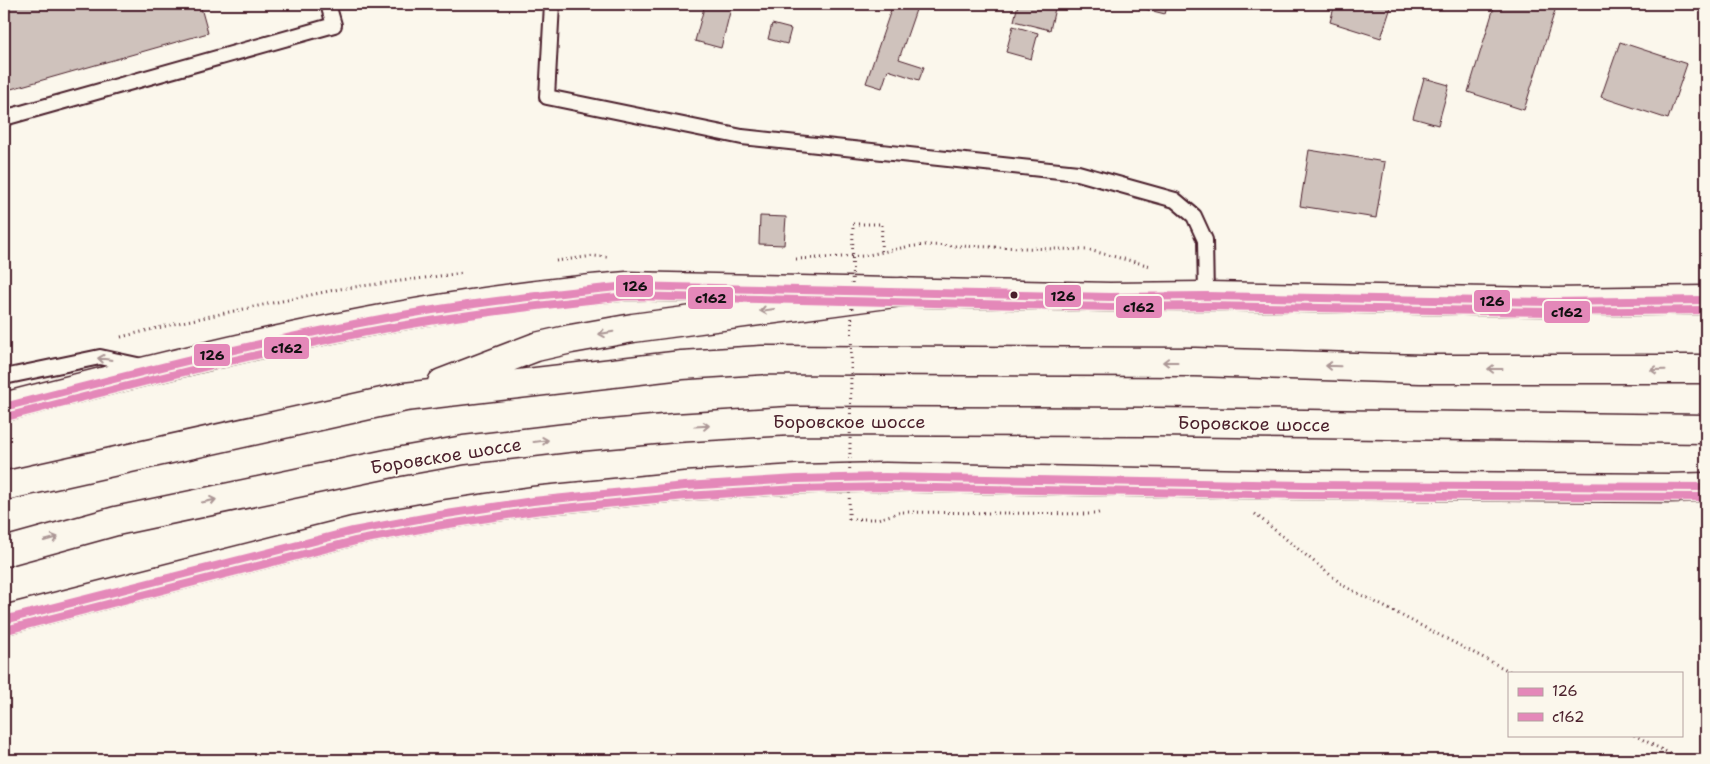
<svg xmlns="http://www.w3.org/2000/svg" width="1710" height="764" font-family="'Shantell Sans',sans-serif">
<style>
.building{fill:#cfc2bc;stroke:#4a1f2b}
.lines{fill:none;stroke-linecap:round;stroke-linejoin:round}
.service-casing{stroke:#4a1f2b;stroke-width:18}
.secondary-casing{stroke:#4a1f2b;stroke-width:31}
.primary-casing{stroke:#4a1f2b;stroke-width:31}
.path{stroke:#4a1f2b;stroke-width:3;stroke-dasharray:1 4;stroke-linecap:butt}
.service{stroke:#fbf7ec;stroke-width:14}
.secondary{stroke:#fbf7ec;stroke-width:28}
.primary{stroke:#fbf7ec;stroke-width:28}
.path-bridge{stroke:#4a1f2b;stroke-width:3;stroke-dasharray:1 4;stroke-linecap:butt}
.bus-1-casing{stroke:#fbf7ec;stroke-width:11}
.bus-2-casing{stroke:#fbf7ec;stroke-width:11}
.bus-1{stroke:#e488b9;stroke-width:8}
.bus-2{stroke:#e488b9;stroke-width:8}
.oneway{stroke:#ab9695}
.bus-dot{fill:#4a1f2b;stroke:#fbf7ec;stroke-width:2}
.labels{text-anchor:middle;stroke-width:4;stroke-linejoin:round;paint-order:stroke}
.street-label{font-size:18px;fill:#4a1f2b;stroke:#fbf7ec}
.line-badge{stroke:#fbf7ec;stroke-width:2}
.pale-badge-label{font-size:14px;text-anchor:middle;font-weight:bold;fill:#111}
</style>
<rect width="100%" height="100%" fill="#fbf7ec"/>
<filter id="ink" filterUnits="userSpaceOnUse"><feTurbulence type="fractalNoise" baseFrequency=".02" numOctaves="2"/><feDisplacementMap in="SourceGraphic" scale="10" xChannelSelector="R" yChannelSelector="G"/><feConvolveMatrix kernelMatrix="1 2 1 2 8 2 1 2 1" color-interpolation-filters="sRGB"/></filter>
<g filter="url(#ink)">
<path class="building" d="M4,4H200L208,33L4,91Z
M705,4H732L721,48L695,41Z
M783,4H799L794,7Z
M893,4H918L899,59L924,67L919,80L888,70L882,88L866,83Z
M1018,4H1056L1050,30L1014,21Z
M1142,4H1168L1165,14L1141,8Z
M1335,4H1392L1381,38L1330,22Z
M1495,4H1557L1524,110L1468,92Z
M772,24L791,29L787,44L768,39Z
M1013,26L1038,33L1031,59L1006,52Z
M1620,42L1687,64L1668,119L1601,97Z
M1424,78L1449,85L1438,125L1413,118Z
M1309,150L1385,162L1376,218L1300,206Z
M760,216L786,217L784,245L759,244Z"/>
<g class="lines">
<g class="service-casing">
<path id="service" d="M552,4L547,97L742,137L1078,173L1175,200L1194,216L1205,240L1206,296
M4,118L334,25L328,4
M4,377L100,357L142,366"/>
</g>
<g class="secondary-casing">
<path id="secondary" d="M4,407C209,354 415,302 627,286L1110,297L1206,296L1551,302L1706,300
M4,620L353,531L440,515L533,501L685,486L797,479L885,477L1305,485L1669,488L1706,487"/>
</g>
<g class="primary-casing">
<path id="primary" d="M442,383L536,347L571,339L633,328L902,292
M4,486L405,397L682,365L762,360L1195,362L1421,369H1706
M4,552L116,521L392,463L464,450L567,438L675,428L790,421L1154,422L1706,429"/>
</g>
<path class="path" d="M853,224H882L881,253
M796,259L864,256L906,247L926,245L1089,250L1151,266
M556,261L594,256L607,257
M121,337L182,322L339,289L463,273
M1255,514L1344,586L1513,673
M849,519H877L902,512L1095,514L1102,512
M1634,735L1682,760"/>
<use href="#service" class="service"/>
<use href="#secondary" class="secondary"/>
<use href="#primary" class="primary"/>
<path class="path-bridge" d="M849,519L853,224"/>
<g class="bus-1-casing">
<path id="bus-1" d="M4,407C132,374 261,341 391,317C469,303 548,294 627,286L1110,297L1206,296L1551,302L1706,300
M4,620L353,531L440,515L533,501L685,486L797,479L885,477L1305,485L1706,487"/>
</g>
<g class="bus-2-casing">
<path id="bus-2" d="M6,417C135,384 264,350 394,327C472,313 549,304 627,296L1110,307L1206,306L1551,312L1706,310
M6,630L355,541L442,525L534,511L686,496L797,489L885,487L1305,495L1706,497"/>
</g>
<use href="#bus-1" class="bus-1"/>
<use href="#bus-2" class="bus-2"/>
</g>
<defs><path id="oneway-shaft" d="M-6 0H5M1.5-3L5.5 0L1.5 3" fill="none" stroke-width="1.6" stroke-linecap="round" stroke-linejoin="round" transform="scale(1.25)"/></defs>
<g class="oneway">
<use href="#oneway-shaft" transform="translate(767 310) rotate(172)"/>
<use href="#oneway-shaft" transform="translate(606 333) rotate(170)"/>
<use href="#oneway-shaft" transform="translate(105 359) rotate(-173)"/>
<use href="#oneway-shaft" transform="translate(1170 362) rotate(-180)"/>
<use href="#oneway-shaft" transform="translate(1333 366) rotate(-178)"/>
<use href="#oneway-shaft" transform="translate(1495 369) rotate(-180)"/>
<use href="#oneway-shaft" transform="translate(1658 370) rotate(179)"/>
<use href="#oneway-shaft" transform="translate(702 426) rotate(-3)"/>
<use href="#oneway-shaft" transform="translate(541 441) rotate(-7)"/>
<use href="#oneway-shaft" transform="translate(209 501) rotate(-12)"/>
<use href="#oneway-shaft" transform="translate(51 539) rotate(-15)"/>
</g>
</g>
<circle class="bus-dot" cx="1014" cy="295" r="4.5"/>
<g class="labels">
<g class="street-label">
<text x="849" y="428">Боровское шоссе</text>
<text transform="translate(1254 424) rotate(1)" y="6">Боровское шоссе</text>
<text transform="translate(446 456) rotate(-9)" y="6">Боровское шоссе</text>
</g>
</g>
<g class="line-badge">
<rect x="615" y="274" width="39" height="24" rx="5" fill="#e488b9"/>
<rect x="1044" y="284" width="38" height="24" rx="5" fill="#e488b9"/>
<rect x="687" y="286" width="47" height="24" rx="5" fill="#e488b9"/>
<rect x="1473" y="289" width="38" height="24" rx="5" fill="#e488b9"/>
<rect x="1115" y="295" width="48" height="24" rx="5" fill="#e488b9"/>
<rect x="1543" y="300" width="48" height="24" rx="5" fill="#e488b9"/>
<rect x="263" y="336" width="47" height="24" rx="5" fill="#e488b9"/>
<rect x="193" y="343" width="38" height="24" rx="5" fill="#e488b9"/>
</g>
<g class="pale-badge-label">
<text x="635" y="291">126</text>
<text x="1063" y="301">126</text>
<text x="711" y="303">с162</text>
<text x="1492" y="306">126</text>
<text x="1139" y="312">с162</text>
<text x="1567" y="317">с162</text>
<text x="287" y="353">с162</text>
<text x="212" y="360">126</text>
</g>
<rect width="1710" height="764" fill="none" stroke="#fbf7ec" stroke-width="20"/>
<rect x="10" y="10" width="1690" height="744" fill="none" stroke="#4a1f2b" stroke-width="2" filter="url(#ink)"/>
<rect x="1508" y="672" width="175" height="65" fill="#fbf7ec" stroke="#b4a19f"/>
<rect x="1518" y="688" width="25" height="8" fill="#e488b9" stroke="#b4a19f"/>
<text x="1552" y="696" font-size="15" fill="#4a1f2b">126</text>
<rect x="1518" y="713" width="25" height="8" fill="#e488b9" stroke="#b4a19f"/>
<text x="1552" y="722" font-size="15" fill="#4a1f2b">с162</text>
</svg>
